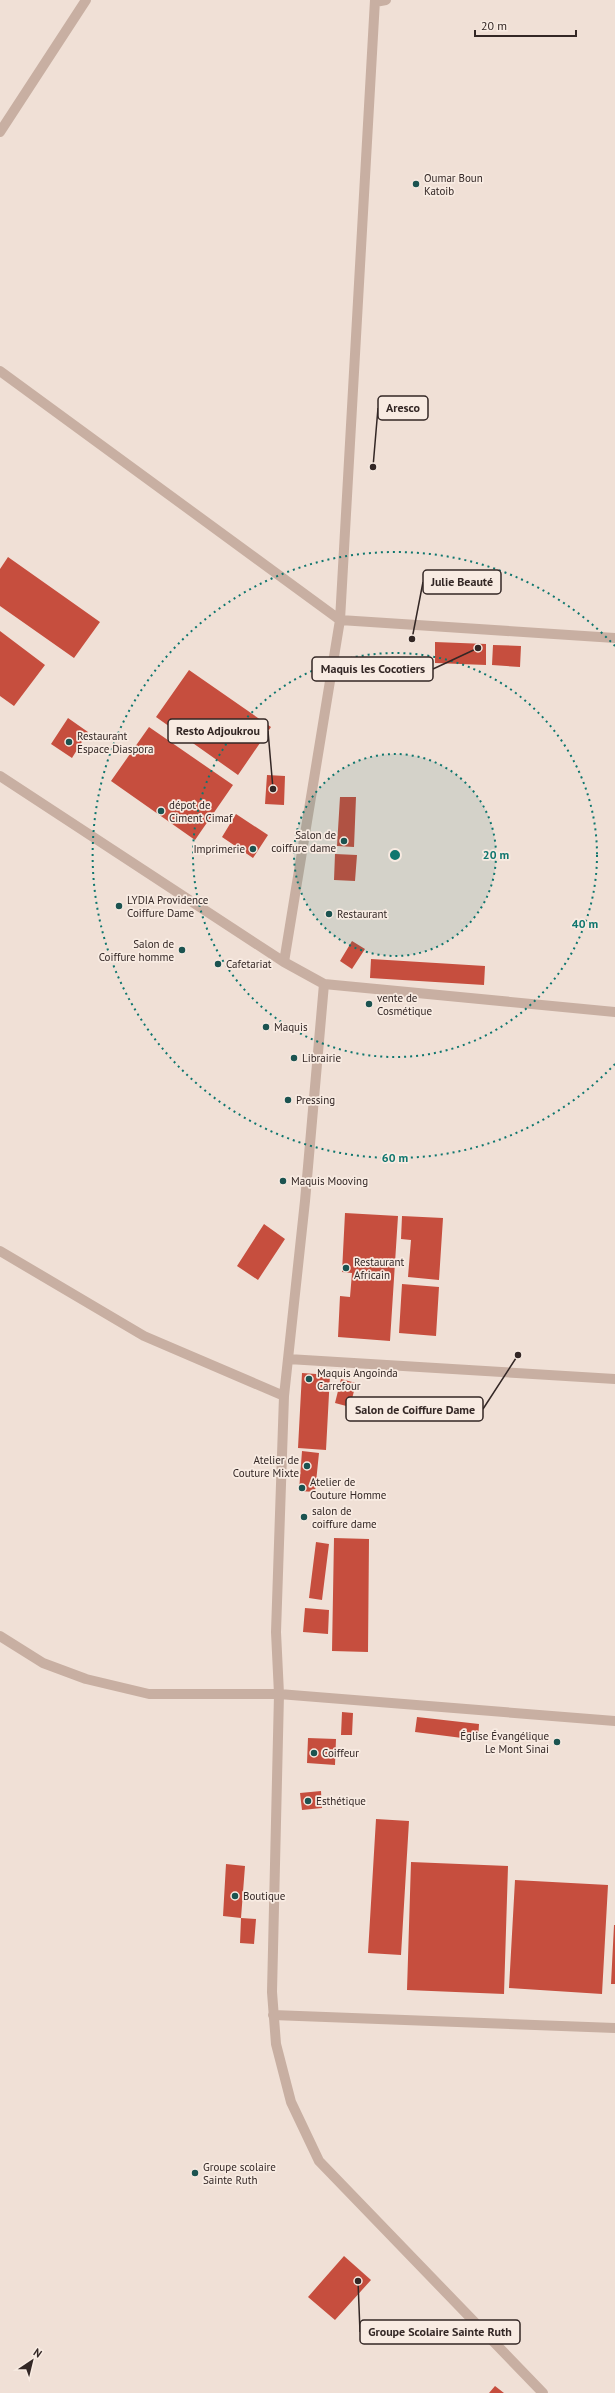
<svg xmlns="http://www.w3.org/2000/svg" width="615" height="2393" font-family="'PT Sans',sans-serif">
	<rect width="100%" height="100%" fill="#f0e0d6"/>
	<!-- building -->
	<path fill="#c64e3e" d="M8,557L100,622L74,658L0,606V569Z
		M0,631L45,665L14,706L0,696Z
		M435,642L486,644V665L435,663Z
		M493,645L521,646L520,667L492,665Z
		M189,670L271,727L238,775L156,717Z
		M68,718L88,732L72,758L51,744Z
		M149,727L233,785L195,840L111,781Z
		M267,775L285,776L284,805L265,804Z
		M340,797H356L354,847L337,846Z
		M236,814L268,835L253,858L222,837Z
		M335,854L357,855L355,881L334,880Z
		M352,941L365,949L352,969L340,961Z
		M371,959L485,966L484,985L370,978Z
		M345,1213L398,1216L390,1341L338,1337L340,1296L350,1297L352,1273L342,1272Z
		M402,1216L443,1218L439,1280L408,1277L411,1240L401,1239Z
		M264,1224L285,1239L258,1280L237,1266Z
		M402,1284L439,1287L436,1336L399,1333Z
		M302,1373L330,1375L326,1450L298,1448Z
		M341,1379L356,1383L350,1407L335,1403Z
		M302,1451L319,1453L315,1492L299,1491Z
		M334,1538L369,1539L368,1652L332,1651Z
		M316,1542L329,1544L322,1600L309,1598Z
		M305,1608L329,1610L328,1634L303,1632Z
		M342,1712L353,1713L352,1735H341Z
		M417,1717L479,1724L478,1740L415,1732Z
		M308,1738L336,1739L335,1765L307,1763Z
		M321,1791L322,1808L302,1810L300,1793Z
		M376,1819L409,1821L401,1955L368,1953Z
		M411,1862L508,1866L504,1994L407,1990Z
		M226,1864L245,1866L241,1918L223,1916Z
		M515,1880L608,1885L602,1994L509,1988Z
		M241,1918L256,1919L254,1944L240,1943Z
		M614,1925H615V1984H611Z
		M344,2256L371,2280L335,2320L308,2297Z
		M495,2386L504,2393H489Z"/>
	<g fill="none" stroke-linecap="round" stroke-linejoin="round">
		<!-- street -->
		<path stroke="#c8afa2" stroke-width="10" d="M375,2L386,0
			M0,132L86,0
			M0,371L340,620
			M340,620L375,0
			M0,776L284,962L324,984L615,1012
			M284,962L340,620L615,638
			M324,984L305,1201L284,1396L276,1632L279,1694L272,1992L276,2044L291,2102L319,2161L543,2393
			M0,1251L144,1336L284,1396
			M288,1359L615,1379
			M0,1636L43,1663L86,1679L149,1694H279L615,1721
			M273,2015L615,2028"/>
	</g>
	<!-- distance rings -->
	<circle cx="395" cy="855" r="101" fill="#0f766e" fill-opacity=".12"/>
	<g fill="none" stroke="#0f766e" stroke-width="2" stroke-dasharray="2 4">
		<circle cx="395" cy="855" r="101"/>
		<circle cx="395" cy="855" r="202"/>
		<path d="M615 1064A303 303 0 1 1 615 646"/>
	</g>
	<!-- markers -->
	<g fill="#1b5350" stroke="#f8ebe2" stroke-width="1.5">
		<circle cx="416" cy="184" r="4"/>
		<circle cx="69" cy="742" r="4"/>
		<circle cx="161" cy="811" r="4"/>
		<circle cx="344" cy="841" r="4"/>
		<circle cx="253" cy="849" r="4"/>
		<circle cx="119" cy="906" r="4"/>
		<circle cx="329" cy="914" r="4"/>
		<circle cx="182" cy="950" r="4"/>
		<circle cx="218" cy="964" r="4"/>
		<circle cx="369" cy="1004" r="4"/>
		<circle cx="266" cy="1027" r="4"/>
		<circle cx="294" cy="1058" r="4"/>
		<circle cx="288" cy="1100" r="4"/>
		<circle cx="283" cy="1181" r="4"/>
		<circle cx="346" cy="1268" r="4"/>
		<circle cx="309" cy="1379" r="4"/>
		<circle cx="307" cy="1466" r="4"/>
		<circle cx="302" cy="1488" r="4"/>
		<circle cx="304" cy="1517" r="4"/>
		<circle cx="557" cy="1742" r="4"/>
		<circle cx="314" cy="1753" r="4"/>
		<circle cx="308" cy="1801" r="4"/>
		<circle cx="235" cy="1896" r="4"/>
		<circle cx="195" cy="2173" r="4"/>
	</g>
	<g text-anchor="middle" stroke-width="3.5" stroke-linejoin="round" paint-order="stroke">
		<!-- poi labels -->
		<g font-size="11" fill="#332725" stroke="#f8ebe2" text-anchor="start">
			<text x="424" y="182">Oumar Boun<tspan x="424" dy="13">Katoib</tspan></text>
			<text x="77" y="740">Restaurant<tspan x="77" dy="13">Espace Diaspora</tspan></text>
			<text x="169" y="809">dépot de<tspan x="169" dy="13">Ciment Cimaf</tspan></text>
			<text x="336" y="839" text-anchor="end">Salon de<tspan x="336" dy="13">coiffure dame</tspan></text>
			<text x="245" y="853" text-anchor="end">Imprimerie</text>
			<text x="127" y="904">LYDIA Providence<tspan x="127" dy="13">Coiffure Dame</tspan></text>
			<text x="337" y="918">Restaurant</text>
			<text x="174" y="948" text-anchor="end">Salon de<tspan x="174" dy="13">Coiffure homme</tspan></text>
			<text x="226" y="968">Cafetariat</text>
			<text x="377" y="1002">vente de<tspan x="377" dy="13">Cosmétique</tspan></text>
			<text x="274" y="1031">Maquis</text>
			<text x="302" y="1062">Librairie</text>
			<text x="296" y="1104">Pressing</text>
			<text x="291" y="1185">Maquis Mooving</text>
			<text x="354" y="1266">Restaurant<tspan x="354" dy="13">Africain</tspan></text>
			<text x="317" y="1377">Maquis Angoinda<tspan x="317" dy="13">Carrefour</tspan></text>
			<text x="299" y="1464" text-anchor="end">Atelier de<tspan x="299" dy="13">Couture Mixte</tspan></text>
			<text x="310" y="1486">Atelier de<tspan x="310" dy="13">Couture Homme</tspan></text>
			<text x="312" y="1515">salon de<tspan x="312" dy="13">coiffure dame</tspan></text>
			<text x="549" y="1740" text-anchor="end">Église Évangélique<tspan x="549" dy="13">Le Mont Sinai</tspan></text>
			<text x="322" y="1757">Coiffeur</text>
			<text x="316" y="1805">Esthétique</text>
			<text x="243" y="1900">Boutique</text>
			<text x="203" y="2171">Groupe scolaire<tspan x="203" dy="13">Sainte Ruth</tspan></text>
		</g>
	</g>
	<circle cx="395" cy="855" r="6" fill="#0f766e" stroke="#f8ebe2" stroke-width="2"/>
	<g font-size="12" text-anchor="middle" font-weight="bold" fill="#0f766e" stroke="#f8ebe2" stroke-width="3.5" stroke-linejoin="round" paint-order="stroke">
		<text x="496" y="859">20 m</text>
		<text x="585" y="928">40 m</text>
		<text x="395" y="1162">60 m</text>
	</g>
	<!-- callouts -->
	<path fill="none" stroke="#332725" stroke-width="1.5" d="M373 467L378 408M412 639L423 582M478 648L433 669M273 789L268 731M518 1355L483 1409M358 2281L360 2332"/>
	<g fill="#332725" stroke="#f8ebe2" stroke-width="1.5">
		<circle cx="373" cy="467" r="4"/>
		<circle cx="412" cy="639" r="4"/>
		<circle cx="478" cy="648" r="4"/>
		<circle cx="273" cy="789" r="4"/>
		<circle cx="518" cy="1355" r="4"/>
		<circle cx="358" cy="2281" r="4"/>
	</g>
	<g fill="#f8ebe2" stroke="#332725" stroke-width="1.5">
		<rect x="378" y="396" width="50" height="24" rx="4"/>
		<rect x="423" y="570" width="78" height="24" rx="4"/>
		<rect x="312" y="657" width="121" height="24" rx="4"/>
		<rect x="168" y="719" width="100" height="24" rx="4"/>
		<rect x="346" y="1397" width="137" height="24" rx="4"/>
		<rect x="360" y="2320" width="160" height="24" rx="4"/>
	</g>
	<g font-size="12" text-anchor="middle" font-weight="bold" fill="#332725">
		<text x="403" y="412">Aresco</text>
		<text x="462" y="586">Julie Beauté</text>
		<text x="373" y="673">Maquis les Cocotiers</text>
		<text x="218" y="735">Resto Adjoukrou</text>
		<text x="415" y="1414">Salon de Coiffure Dame</text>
		<text x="440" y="2336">Groupe Scolaire Sainte Ruth</text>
	</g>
	<!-- north arrow -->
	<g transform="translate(32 2361) rotate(35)" stroke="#f8ebe2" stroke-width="3" paint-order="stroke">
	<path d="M0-3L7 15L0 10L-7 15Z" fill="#332725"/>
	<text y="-6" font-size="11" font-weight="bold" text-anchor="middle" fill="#332725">N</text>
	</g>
	<!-- scale -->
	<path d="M475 30v6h101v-6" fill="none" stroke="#332725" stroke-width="2"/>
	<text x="481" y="30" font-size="12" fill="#332725" stroke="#f8ebe2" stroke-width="3" paint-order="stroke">20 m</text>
</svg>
